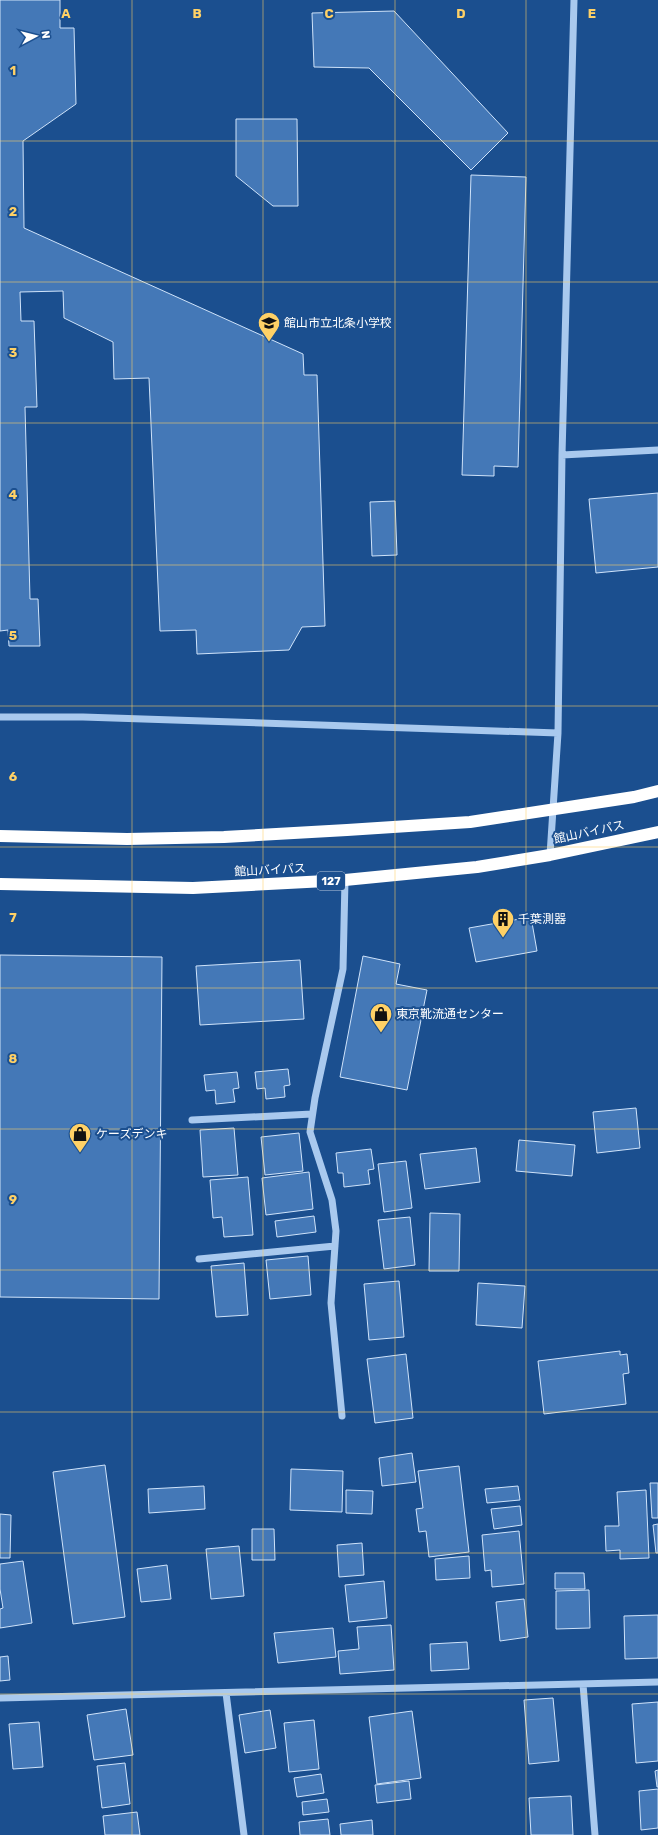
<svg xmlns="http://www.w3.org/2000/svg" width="658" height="1835" font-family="Rubik,'Noto Sans JP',sans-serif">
	<rect width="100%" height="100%" fill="#1b4f8f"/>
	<!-- building -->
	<path fill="#4478b7" stroke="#cfe3fa" d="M0,0H60V28H74L76,104L23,141L24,228L303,354L304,375H317L325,626L302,627L289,650L197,654L196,630L160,631L149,378L114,379L113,342L64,318L63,291L20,292L21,321H34L37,407H25L30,599H38L40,646H9L8,630L0,631Z
		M394,11L508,133L471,170L369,68L314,67L312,13Z
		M236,119H297L298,206H273L236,176Z
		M471,175L526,177L518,467L494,466V476L462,475Z
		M658,493V567L596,573L589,499Z
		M395,501L397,555L372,556L370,502Z
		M531,917L537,951L476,962L469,928Z
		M0,955L162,957L159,1299L0,1297Z
		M363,956L400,964L396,984L427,990L407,1090L340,1077Z
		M300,960L304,1019L200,1025L196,966Z
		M288,1069L290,1085L284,1086L285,1097L266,1099L265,1088L257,1089L255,1072Z
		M237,1072L239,1088L233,1089L235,1102L216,1104L215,1090L206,1091L204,1075Z
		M636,1108L640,1148L597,1153L593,1112Z
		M234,1128L238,1175L203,1177L200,1130Z
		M299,1133L303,1171L265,1175L261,1137Z
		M519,1140L575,1145L572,1176L516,1171Z
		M476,1148L480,1182L425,1189L420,1154Z
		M371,1149L374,1169L368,1170L370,1184L344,1187L343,1173H338L336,1153Z
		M406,1161L412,1208L384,1212L378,1164Z
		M309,1172L313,1209L266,1215L262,1178Z
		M248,1177L253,1235L224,1237L222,1217L213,1218L210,1180Z
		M430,1213L460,1214L459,1271H429Z
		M314,1216L316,1232L277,1237L275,1221Z
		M410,1217L415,1265L384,1269L378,1220Z
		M308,1256L311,1295L270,1299L266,1260Z
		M244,1263L248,1315L216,1317L211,1266Z
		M399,1281L404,1337L369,1340L364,1284Z
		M478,1283L525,1286L522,1328L476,1325Z
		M620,1351V1355L627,1354L629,1373L623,1374L626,1404L544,1414L538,1361Z
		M406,1354L413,1418L375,1423L367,1359Z
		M412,1453L416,1482L382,1486L379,1458Z
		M105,1465L125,1617L73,1624L53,1472Z
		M459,1466L469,1552L429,1557L426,1531L419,1532L416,1509L423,1508L418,1471Z
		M291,1469L343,1471L342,1512L290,1510Z
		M650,1483H658V1518H652Z
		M204,1486L205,1509L149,1513L148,1489Z
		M518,1486L520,1500L487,1503L485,1489Z
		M346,1490L373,1491L372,1514L346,1513Z
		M646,1490L649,1558L620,1559V1550L606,1551L605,1526H619L617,1492Z
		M520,1506L522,1525L494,1529L491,1509Z
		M0,1514L11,1515L10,1558H0Z
		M658,1524V1553H656L653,1525Z
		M252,1529H274L275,1560H252Z
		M519,1531L524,1584L492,1587L491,1570L485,1571L482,1535Z
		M362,1543L364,1575L339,1577L337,1545Z
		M239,1546L244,1596L211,1599L206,1549Z
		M469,1556L470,1578L436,1580L435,1559Z
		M23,1561L32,1623L0,1628V1609L3,1608L0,1589V1564Z
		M167,1565L171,1599L141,1602L137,1569Z
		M555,1573H584L585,1589H555Z
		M384,1581L387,1618L349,1622L345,1585Z
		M589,1590L590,1628L556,1629V1591Z
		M524,1599L528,1637L500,1641L496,1602Z
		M658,1615V1658L625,1659L624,1616Z
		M391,1625L394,1670L340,1674L338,1651L359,1649L357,1627Z
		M333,1628L336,1657L278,1663L274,1633Z
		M467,1642L469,1669L431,1671L430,1644Z
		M8,1656L10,1680L0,1681V1657Z
		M553,1698L559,1761L529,1764L524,1700Z
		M658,1702V1761L636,1763L632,1704Z
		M126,1709L133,1755L94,1760L87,1715Z
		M270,1710L276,1748L245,1753L239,1715Z
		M412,1711L421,1778L377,1784L369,1717Z
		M314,1720L319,1769L289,1772L284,1723Z
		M39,1722L43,1767L13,1769L9,1724Z
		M125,1763L130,1804L102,1808L97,1766Z
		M658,1770V1787H657L655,1771Z
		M321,1774L324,1793L297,1797L294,1778Z
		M409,1781L411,1799L377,1803L375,1785Z
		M658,1789V1828L641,1830L639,1791Z
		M571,1796L573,1835H531L529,1798Z
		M327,1799L329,1812L303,1815L302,1802Z
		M137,1812L140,1835H105L103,1816Z
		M328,1819L330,1835H300L299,1822Z
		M372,1820L373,1835H341L340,1824Z"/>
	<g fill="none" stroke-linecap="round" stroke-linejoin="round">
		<!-- minor -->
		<path stroke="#a9c9ee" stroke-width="7" d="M562,455L658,450
			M0,717H83L558,733
			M550,855L558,733L562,455L574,0
			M192,1120L312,1114
			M199,1259L335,1246
			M342,1416L331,1303L336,1231L332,1200L310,1132L315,1098L343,969L345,880
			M583,1684L595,1835
			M226,1693L244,1835
			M0,1698L658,1682"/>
		<!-- highway -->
		<path stroke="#fff" stroke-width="12" d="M0,836L127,839L224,837L347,830L470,822L634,797L658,791
			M0,884L193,888L345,880L477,867L550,855L658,832"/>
	</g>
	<!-- grid -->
	<path fill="none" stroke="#ffd166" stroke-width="1" stroke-opacity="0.55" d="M132,0V1835M263,0V1835M395,0V1835M526,0V1835M0,141H658M0,282H658M0,423H658M0,565H658M0,706H658M0,847H658M0,988H658M0,1129H658M0,1270H658M0,1412H658M0,1553H658M0,1694H658"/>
	<!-- icons -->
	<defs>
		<g id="school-pin" transform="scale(1.15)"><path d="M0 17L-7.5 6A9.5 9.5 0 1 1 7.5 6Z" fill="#ffd166" stroke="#1b4f8f"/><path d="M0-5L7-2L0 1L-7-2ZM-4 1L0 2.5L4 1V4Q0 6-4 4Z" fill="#111"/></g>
		<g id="building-pin" transform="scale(1.15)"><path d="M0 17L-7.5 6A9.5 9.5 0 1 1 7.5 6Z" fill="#ffd166" stroke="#1b4f8f"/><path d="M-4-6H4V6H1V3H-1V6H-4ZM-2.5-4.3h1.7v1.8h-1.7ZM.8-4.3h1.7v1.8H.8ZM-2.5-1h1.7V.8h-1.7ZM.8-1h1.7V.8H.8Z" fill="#111"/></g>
		<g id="shop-pin" transform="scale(1.15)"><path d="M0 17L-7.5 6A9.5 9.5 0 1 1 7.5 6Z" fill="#ffd166" stroke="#1b4f8f"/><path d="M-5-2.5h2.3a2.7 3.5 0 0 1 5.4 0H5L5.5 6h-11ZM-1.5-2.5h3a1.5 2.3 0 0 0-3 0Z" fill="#111"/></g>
	</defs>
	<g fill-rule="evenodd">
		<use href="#school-pin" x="269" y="323"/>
		<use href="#building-pin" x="503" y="919"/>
		<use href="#shop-pin" x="381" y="1014"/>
		<use href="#shop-pin" x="80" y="1134"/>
	</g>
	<g text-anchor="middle" stroke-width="4" stroke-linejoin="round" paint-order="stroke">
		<!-- shield labels -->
		<rect fill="#1b4f8f" stroke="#bbcadd" stroke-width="1" x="317" y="872" width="28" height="18" rx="3"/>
		<g font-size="11" font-weight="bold" fill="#fff">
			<text x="331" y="885">127</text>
		</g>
		<!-- poi labels -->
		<g font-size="12" fill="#fff" stroke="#1b4f8f" text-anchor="start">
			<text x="284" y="327">館山市立北条小学校</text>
			<text x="518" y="923">千葉測器</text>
			<text x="396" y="1018">東京靴流通センター</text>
			<text x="96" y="1138">ケーズデンキ</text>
		</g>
		<!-- street labels -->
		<g font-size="12" fill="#fff" stroke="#1b4f8f">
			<text transform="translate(589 832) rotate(-12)" y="4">館山バイパス</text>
			<text transform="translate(270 870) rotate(-3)" y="4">館山バイパス</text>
		</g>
	</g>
	<g font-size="13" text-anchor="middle" font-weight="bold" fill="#ffd166" stroke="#1b4f8f" stroke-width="4" stroke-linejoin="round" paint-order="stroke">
		<text x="66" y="18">A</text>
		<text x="197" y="18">B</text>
		<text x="329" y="18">C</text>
		<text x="461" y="18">D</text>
		<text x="592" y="18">E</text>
		<text x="13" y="75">1</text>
		<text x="13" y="216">2</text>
		<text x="13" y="357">3</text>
		<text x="13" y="499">4</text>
		<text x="13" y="640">5</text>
		<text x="13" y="781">6</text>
		<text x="13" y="922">7</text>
		<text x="13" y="1063">8</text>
		<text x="13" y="1204">9</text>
	</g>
	<!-- north arrow -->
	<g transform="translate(36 36) rotate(83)" stroke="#1b4f8f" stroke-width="3" paint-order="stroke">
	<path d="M0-3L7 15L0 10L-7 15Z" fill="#ffffff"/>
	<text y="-6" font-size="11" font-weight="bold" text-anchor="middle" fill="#ffffff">N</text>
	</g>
</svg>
